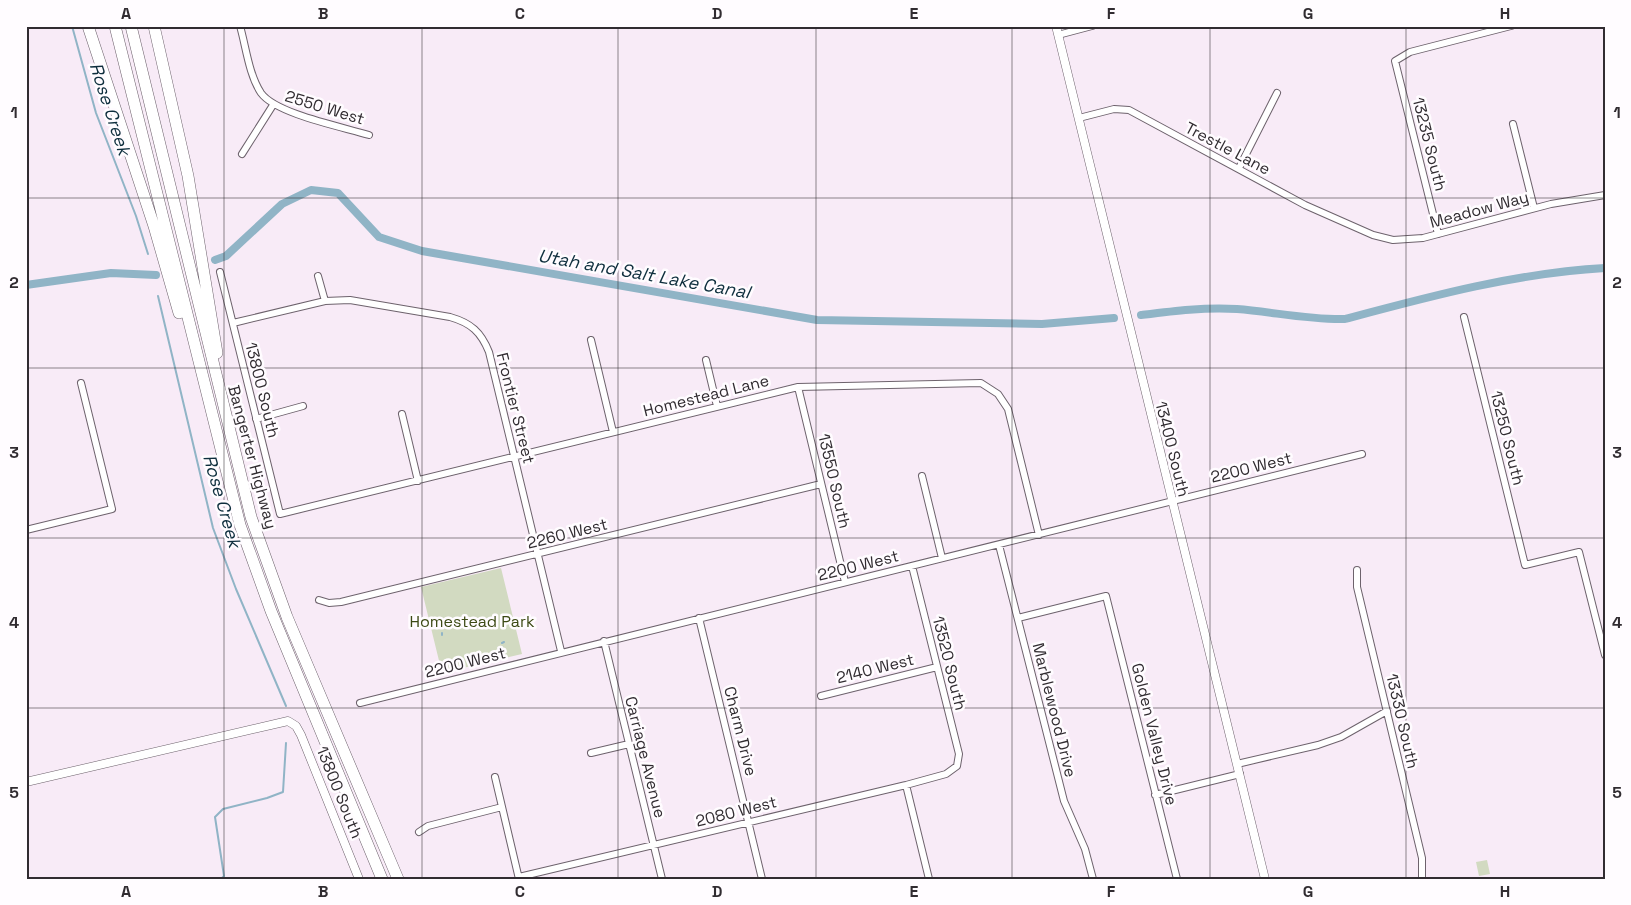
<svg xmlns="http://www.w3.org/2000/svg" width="1631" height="905" font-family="'Space Grotesk',sans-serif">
	<rect width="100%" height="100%" fill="#f8ebf7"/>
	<!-- green -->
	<path fill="#d2dac1" d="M501,568L522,654L442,673L421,587Z
		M1487,860L1490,874L1479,876L1476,862Z"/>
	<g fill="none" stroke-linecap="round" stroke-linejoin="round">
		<!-- stream -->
		<path stroke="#90b4c6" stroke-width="2" d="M72,26L96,113L136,216L148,254
			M158,296L213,528L236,589L286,706
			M442,633V635
			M502,643L504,642
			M221,879L224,876L215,817L223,809L267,798L283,792L286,743"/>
		<!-- canal -->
		<path stroke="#90b4c6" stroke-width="8" d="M215,260L226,256L282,204L311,190L338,193L379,237L422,251L817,320L1042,324L1114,318
			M26,285L111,273L156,275
			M1141,315C1173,311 1204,307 1237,309C1274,312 1309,320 1345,319C1431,296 1516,273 1605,268"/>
		<!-- minor casing -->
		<g stroke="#6d626c" stroke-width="8">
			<path id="minor" d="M240,26C246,47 249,75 261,93C276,114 343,127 369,135
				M1058,35L1092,26
				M1079,118L1114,109L1129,110L1305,205L1373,235L1393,240L1423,238L1551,204L1605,195
				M1513,124L1534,208
				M242,154L273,105
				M1239,168L1277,93
				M1438,234L1395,61L1410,52L1511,26
				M220,272L280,514L798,387L981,383L998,394L1008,409L1039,535
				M318,276L325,301
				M1464,317L1525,565L1579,552L1605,655
				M233,323L325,301L350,300L450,317C471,323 481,332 489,352L561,651
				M591,340L613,432
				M706,360L717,406
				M798,387L845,582
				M402,414L418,481
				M256,419L303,406
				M922,476L942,558
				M26,530L112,509L81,383
				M999,545L1064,801L1085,849L1093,879
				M1357,570V587L1422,858V879
				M319,600L329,603L341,602L821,484
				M699,618L762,879
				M1018,618L1106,596L1177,879
				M604,641L662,879
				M821,696L937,667
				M360,703L1362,454
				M591,753L629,744
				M1237,764L1318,745L1341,737L1387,711
				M495,777L519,879
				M906,785L929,879
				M1155,795L1240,774
				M419,832L428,826L502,807
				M519,877L906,785L946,774L957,766L959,754L912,566"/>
		</g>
		<!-- tertiary casing -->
		<g stroke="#6d626c" stroke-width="9">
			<path id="tertiary" d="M1056,26L1265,879
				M26,782L288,721L296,726L301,735L359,879"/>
		</g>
		<!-- motorway casing -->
		<g stroke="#6d626c" stroke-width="12">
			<path id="motorway" d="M88,26L154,226L179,313
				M115,26L240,525L271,611L382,879
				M131,26L251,517L287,617L398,879
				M154,26L188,176L217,353"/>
		</g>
		<!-- minor -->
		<use href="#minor" stroke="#fff" stroke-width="6"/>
		<!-- tertiary -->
		<use href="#tertiary" stroke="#fff" stroke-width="8"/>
		<!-- motorway -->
		<use href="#motorway" stroke="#fff" stroke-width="11"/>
	</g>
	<!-- grid -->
	<path fill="none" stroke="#312c31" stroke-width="1" stroke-opacity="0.55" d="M224,26V879M422,26V879M618,26V879M816,26V879M1012,26V879M1210,26V879M1406,26V879M26,198H1605M26,368H1605M26,538H1605M26,708H1605"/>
	<g text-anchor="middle" stroke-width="5" stroke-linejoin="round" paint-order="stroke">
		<!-- street labels -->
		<g font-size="16" fill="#312c31" stroke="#fffcff">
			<text transform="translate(325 107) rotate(17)" y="6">2550 West</text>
			<text transform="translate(1430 144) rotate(76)" y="6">13235 South</text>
			<text transform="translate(1228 148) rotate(28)" y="6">Trestle Lane</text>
			<text transform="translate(1479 209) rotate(-15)" y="6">Meadow Way</text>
			<text transform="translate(263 390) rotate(76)" y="6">13800 South</text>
			<text transform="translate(706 395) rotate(-14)" y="6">Homestead Lane</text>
			<text transform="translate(516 408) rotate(76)" y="6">Frontier Street</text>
			<text transform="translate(1508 438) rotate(76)" y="6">13250 South</text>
			<text transform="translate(1173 449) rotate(76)" y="6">13400 South</text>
			<text transform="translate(253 457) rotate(75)" y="6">Bangerter Highway</text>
			<text transform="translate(1251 467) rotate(-14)" y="6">2200 West</text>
			<text transform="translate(835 481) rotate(77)" y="6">13550 South</text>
			<text transform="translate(567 533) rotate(-14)" y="6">2260 West</text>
			<text transform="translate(858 565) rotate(-14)" y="6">2200 West</text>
			<text transform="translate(465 662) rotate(-14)" y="6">2200 West</text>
			<text transform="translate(950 663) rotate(76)" y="6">13520 South</text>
			<text transform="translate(875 668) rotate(-14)" y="6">2140 West</text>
			<text transform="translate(1055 710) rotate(76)" y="6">Marblewood Drive</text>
			<text transform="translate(1403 721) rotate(77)" y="6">13330 South</text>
			<text transform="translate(741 731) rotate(76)" y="6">Charm Drive</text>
			<text transform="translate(1155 734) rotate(76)" y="6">Golden Valley Drive</text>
			<text transform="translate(646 757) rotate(76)" y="6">Carriage Avenue</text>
			<text transform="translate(340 792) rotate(68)" y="6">13800 South</text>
			<text transform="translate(736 811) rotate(-14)" y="6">2080 West</text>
		</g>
		<!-- park labels -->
		<g font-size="16" fill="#3c4914" stroke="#fffcff">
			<text x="472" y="627">Homestead Park</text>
		</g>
		<!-- water labels -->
		<g font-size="18" font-style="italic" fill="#0e2e3d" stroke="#fffcff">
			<text transform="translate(110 109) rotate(72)" y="6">Rose Creek</text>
			<text transform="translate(644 274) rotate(10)" y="6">Utah and Salt Lake Canal</text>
			<text transform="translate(222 501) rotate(74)" y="6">Rose Creek</text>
		</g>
	</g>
	<!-- border -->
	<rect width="1631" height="905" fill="none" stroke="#fffcff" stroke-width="55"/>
	<rect x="28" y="28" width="1576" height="850" fill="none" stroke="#312c31" stroke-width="2"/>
	<g font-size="16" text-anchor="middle" font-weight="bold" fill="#312c31">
		<text x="126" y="19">A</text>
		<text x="323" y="19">B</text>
		<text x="520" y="19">C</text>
		<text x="717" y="19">D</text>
		<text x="914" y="19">E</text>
		<text x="1111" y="19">F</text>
		<text x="1308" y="19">G</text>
		<text x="1505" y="19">H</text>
		<text x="14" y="118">1</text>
		<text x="1617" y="118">1</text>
		<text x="14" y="288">2</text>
		<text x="1617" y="288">2</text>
		<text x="14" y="458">3</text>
		<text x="1617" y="458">3</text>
		<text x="14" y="628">4</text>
		<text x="1617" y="628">4</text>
		<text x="14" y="798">5</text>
		<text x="1617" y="798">5</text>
		<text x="126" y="897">A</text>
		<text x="323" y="897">B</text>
		<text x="520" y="897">C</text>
		<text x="717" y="897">D</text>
		<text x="914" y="897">E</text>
		<text x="1111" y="897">F</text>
		<text x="1308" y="897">G</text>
		<text x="1505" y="897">H</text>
	</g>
</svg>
